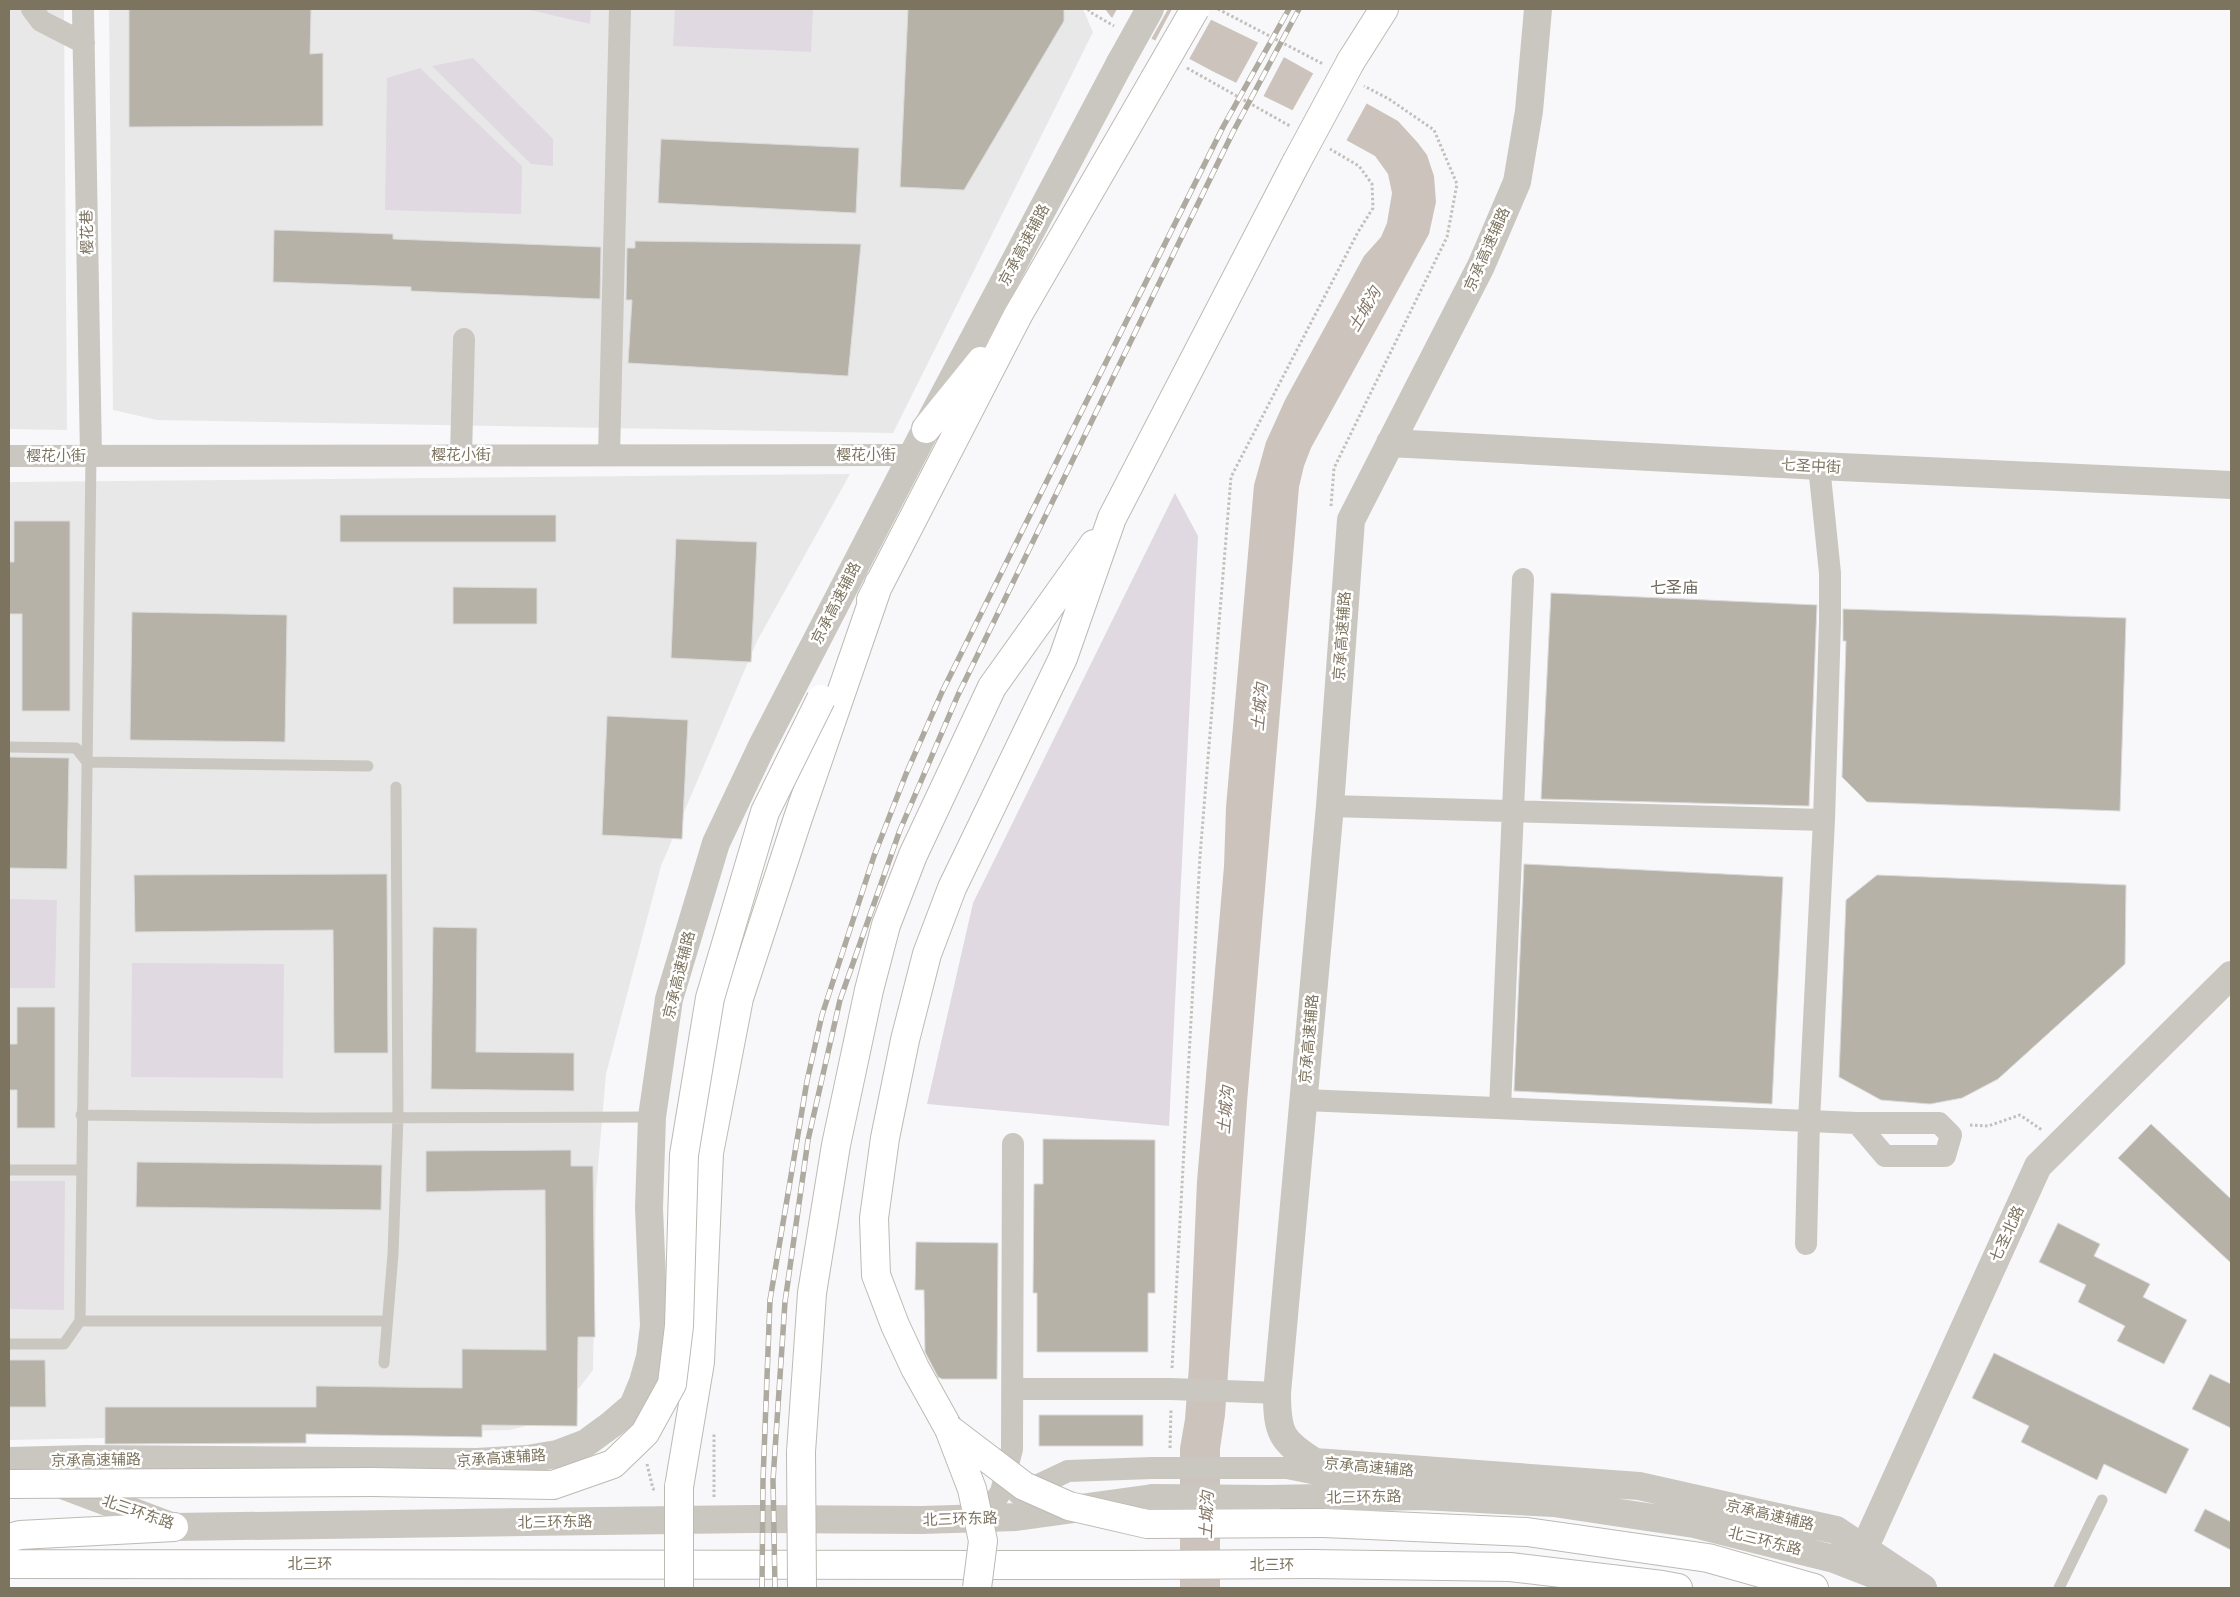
<svg xmlns="http://www.w3.org/2000/svg" width="2240" height="1597" font-family="Poppins,'Noto Sans SC',sans-serif">
	<rect width="100%" height="100%" fill="#f8f8fa"/>
	<!-- built -->
	<path fill="#e9e8e8" d="M9,9H64L67,430L9,429Z
		M109,9H1083L1093,32L893,433L157,420L113,410Z
		M850,474L757,641L661,866L606,1074L596,1190L593,1370L566,1405L548,1421L509,1430L9,1440V482Z"/>
	<!-- green -->
	<path fill="#e0d9e1" d="M526,9H591L590,24Z
		M675,9H813L811,52L673,46Z
		M473,58L553,139V166L531,164L432,66Z
		M420,68L522,166L521,214L385,210L387,78Z
		M1175,493L1198,536L1169,1126L927,1104L973,903Z
		M9,899L57,900L55,988H9Z
		M132,963L284,964L283,1078L131,1077Z
		M9,1181H65L64,1310L9,1309Z"/>
	<!-- water -->
	<path fill="#ccc4bc" d="M1105,9H1189L1257,42L1398,121L1418,143L1427,155L1434,176L1436,202L1429,234L1311,448L1304,466L1299,487L1247,1102L1225,1415L1220,1449V1588H1180V1448L1185,1419L1189,1366L1197,1181L1224,866L1226,807L1254,485L1266,442L1285,400L1364,256L1381,237L1387,223L1392,193L1388,174L1375,156L1290,109L1214,72L1111,17Z"/>
	<!-- pier -->
	<path fill="#f8f8fa" d="M1117,9H1168L1150,41L1111,20Z
		M1172,9H1194L1212,18L1188,61L1154,43Z
		M1259,41L1285,55L1262,99L1235,85Z
		M1314,72L1368,101L1345,143L1291,113Z"/>
	<!-- building -->
	<path fill="#b7b2a8" stroke="#dadadc" d="M129,9H311L310,54L323,53V126L129,127Z
		M908,9H1064V21L964,190L900,187Z
		M661,139L859,148L856,213L658,203Z
		M274,230L393,234V239L601,247L600,299L411,291V287L273,282Z
		M635,241L861,244L848,376L628,363L632,300H626L627,248H635Z
		M340,515H556V542H340Z
		M14,521H70V711H22V614H9V562H14Z
		M676,539L757,542L751,662L671,658Z
		M453,587L537,588V624H453Z
		M1551,593L1817,605L1809,806L1541,799Z
		M1843,609L2126,618L2120,811L1867,802L1842,777L1846,641H1843Z
		M132,612L287,615L285,742L130,740Z
		M607,716L688,720L682,839L602,835Z
		M9,757L69,758L67,869L9,868Z
		M1524,864L1783,877L1772,1104L1514,1091Z
		M387,874L388,1053H334L333,930L135,932L134,875Z
		M1877,875L2126,885L2125,964L1998,1079L1962,1098L1930,1104L1881,1100L1839,1077L1846,900Z
		M433,927L477,928L476,1052L574,1053V1091L431,1089Z
		M17,1007H55V1128H17V1090H9V1044H17Z
		M2151,1124L2231,1199V1263L2118,1158Z
		M1043,1139L1155,1140V1293H1148V1352H1037V1293H1033L1034,1184H1043Z
		M571,1150V1166H593L595,1337H578L577,1426L482,1425V1437L306,1434V1443L105,1444V1407H316V1386L462,1388V1349L546,1350L545,1190L426,1192V1151Z
		M137,1162L382,1165L381,1210L136,1207Z
		M2058,1223L2100,1244L2094,1256L2150,1284L2143,1297L2187,1320L2164,1364L2117,1341L2125,1326L2078,1302L2086,1285L2039,1262Z
		M916,1242L998,1243L997,1379H942L938,1377L925,1352L924,1290H915Z
		M1994,1353L2189,1449L2166,1494L2104,1464L2097,1480L2021,1442L2029,1426L1972,1398Z
		M9,1360H45L46,1407H9Z
		M2210,1374L2231,1384V1428L2192,1409Z
		M1039,1415H1143V1446H1039Z
		M2205,1509L2231,1522V1550L2194,1531Z"/>
	<g fill="none" stroke-linecap="round" stroke-linejoin="round">
		<!-- trunk casing -->
		<g stroke="#bdbab4" stroke-width="30">
			<path id="trunk" d="M1351,61L1384,9
				M926,429L981,361
				M871,600L1018,315L1154,80
				M949,1429L915,1368L895,1325L876,1275L874,1218L885,1138L905,1040L927,954L952,888L1063,658L1112,518L1296,163
				M801,1452L812,1293L836,1145L869,990L886,925L913,855L992,687L1094,544
				M679,1487L700,1362L709,1153L739,998L798,818L879,583
				M1324,1523L1527,1532L1708,1558L1814,1588
				M9,1538L20,1535L174,1527
				M9,1564L1124,1565
				M1312,1564L1510,1567L1662,1585L1678,1588"/>
		</g>
		<!-- path -->
		<path stroke="#c2c0bb" stroke-width="3" stroke-dasharray="2.5 2.5" stroke-linecap="butt" d="M1088,9L1090,12L1114,26
			M1218,9L1323,64
			M1187,68L1290,126
			M1331,506L1334,468L1447,237L1457,184L1434,130L1389,99L1364,86
			M1970,1125L1988,1126L2020,1115L2042,1130
			M1172,1368L1200,856L1231,477L1358,232L1373,208L1372,184L1359,166L1330,149
			M1170,1448L1171,1409
			M647,1464L653,1489H656
			M714,1497V1433"/>
		<!-- service -->
		<path stroke="#cac7c1" stroke-width="11" d="M91,456L80,1321H387
			M9,747L76,748L87,762L368,766
			M81,1115L310,1118L652,1117
			M9,1170H80
			M9,1344H64L80,1321
			M384,1363L393,1254L398,1117L396,787
			M2059,1588L2102,1500"/>
		<!-- minor -->
		<path stroke="#cac7c1" stroke-width="22" d="M32,9L41,21L84,43
			M83,9L91,456
			M461,455L464,339
			M609,455L620,9
			M9,456L912,455
			M1330,806L1824,820
			M1304,1100L1857,1123L1885,1156H1945L1951,1135L1939,1123H1857
			M1500,1108L1523,579
			M1806,1244L1809,1121L1824,820L1830,621V573L1819,466
			M1014,1389H1171L1277,1393
			M1287,1468L1391,1489
			M1019,1494L1068,1471L1152,1468
			M992,1505L1001,1492L1012,1449L1013,1144"/>
		<!-- tertiary -->
		<path stroke="#cac7c1" stroke-width="28" d="M1538,9L1529,111L1517,182L1481,266L1351,520L1330,806L1277,1393C1277,1433 1281,1441 1315,1462L1639,1486L1836,1530L1923,1588
			M1390,443L1819,466L2231,485
			M9,1461L86,1459L477,1462L527,1459L557,1454L586,1443L612,1424L633,1406L643,1382L650,1357L654,1326L649,1208L652,1117L669,999L716,843L762,746L926,429L1120,63
			M59,1484L174,1527L751,1519L922,1520L1016,1517L1153,1498
			M1270,1499L1422,1496L1554,1503L1694,1524L1834,1559L1893,1582
			M1864,1549L2038,1166L2231,975"/>
		<!-- trunk -->
		<use href="#trunk" stroke="#fff" stroke-width="28"/>
		<!-- rail casing -->
		<g stroke="#afaaa0" stroke-width="5.5">
			<path id="rail" d="M762,1588L763,1480L770,1300L807,1081L822,1015L874,856L906,774L942,692L1223,127L1289,9
				M775,1588L773,1480L785,1302L808,1140L840,1000L900,830L958,695L1233,132L1299,9"/>
		</g>
		<!-- rail -->
		<use href="#rail" stroke="#fff" stroke-width="4" stroke-dasharray="11" stroke-linecap="butt"/>
		<!-- trunk-bridge casing -->
		<g stroke="#bdbab4" stroke-width="30" stroke-linecap="butt">
			<path id="trunk-bridge" d="M1154,80L1195,9
				M1296,163L1351,61
				M949,1429L1024,1486L1069,1506L1147,1524L1324,1523
				M949,1429L972,1489L983,1541L977,1588
				M801,1452L802,1588
				M9,1484L371,1482L553,1485L613,1464L645,1433L672,1384L679,1326L684,1155L710,998L765,812L821,699
				M679,1487V1588
				M1124,1565L1312,1564"/>
		</g>
		<!-- minor-bridge -->
		<path stroke="#cac7c1" stroke-width="22" d="M1152,1468H1287"/>
		<!-- tertiary-bridge -->
		<path stroke="#cac7c1" stroke-width="28" d="M1120,63L1150,9
			M1153,1498L1270,1499"/>
		<!-- trunk-bridge -->
		<use href="#trunk-bridge" stroke="#fff" stroke-width="28"/>
	</g>
	<g text-anchor="middle" stroke-width="5" stroke-linejoin="round" paint-order="stroke">
		<!-- street labels -->
		<g font-size="15" fill="#7d7460" stroke="#fff">
			<text transform="translate(87 232) rotate(-91)" y="5">樱花巷</text>
			<text transform="translate(1024 245) rotate(-62)" y="5">京承高速辅路</text>
			<text transform="translate(1487 249) rotate(-66)" y="5">京承高速辅路</text>
			<text x="461" y="460">樱花小街</text>
			<text x="866" y="460">樱花小街</text>
			<text x="56" y="461">樱花小街</text>
			<text transform="translate(1811 466) rotate(3)" y="5">七圣中街</text>
			<text transform="translate(836 603) rotate(-63)" y="5">京承高速辅路</text>
			<text transform="translate(1342 636) rotate(-86)" y="5">京承高速辅路</text>
			<text transform="translate(679 975) rotate(-76)" y="5">京承高速辅路</text>
			<text transform="translate(1309 1039) rotate(-85)" y="5">京承高速辅路</text>
			<text transform="translate(2007 1234) rotate(-65)" y="5">七圣北路</text>
			<text transform="translate(501 1458) rotate(-4)" y="5">京承高速辅路</text>
			<text transform="translate(96 1460) rotate(-1)" y="5">京承高速辅路</text>
			<text transform="translate(1369 1467) rotate(5)" y="5">京承高速辅路</text>
			<text transform="translate(1364 1497) rotate(-1)" y="5">北三环东路</text>
			<text transform="translate(138 1512) rotate(19)" y="5">北三环东路</text>
			<text transform="translate(1770 1515) rotate(13)" y="5">京承高速辅路</text>
			<text transform="translate(960 1519) rotate(-2)" y="5">北三环东路</text>
			<text transform="translate(555 1522) rotate(-1)" y="5">北三环东路</text>
			<text transform="translate(1765 1541) rotate(14)" y="5">北三环东路</text>
			<text x="310" y="1569">北三环</text>
			<text x="1272" y="1570">北三环</text>
		</g>
		<!-- water labels -->
		<g font-size="16" font-style="italic" fill="#837465" stroke="#fff">
			<text transform="translate(1364 309) rotate(-60)" y="6">土城沟</text>
			<text transform="translate(1259 707) rotate(-85)" y="6">土城沟</text>
			<text transform="translate(1225 1110) rotate(-85)" y="6">土城沟</text>
			<text transform="translate(1206 1515) rotate(-88)" y="6">土城沟</text>
		</g>
		<!-- neighbourhood labels -->
		<g font-size="16" fill="#6e6657" stroke="#fff">
			<text x="1674" y="593">七圣庙</text>
		</g>
	</g>
	<!-- border -->
	<rect width="2240" height="1597" fill="none" stroke="#7d7460" stroke-width="20"/>
</svg>
